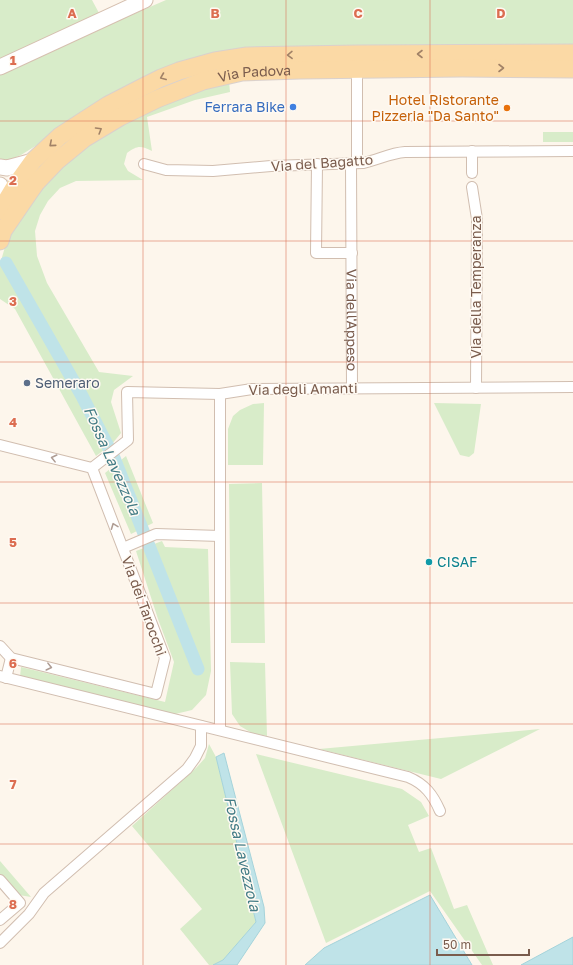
<svg xmlns="http://www.w3.org/2000/svg" width="573" height="965" font-family="'Golos Text',sans-serif">
	<rect width="100%" height="100%" fill="#fdf6ec"/>
	<!-- green -->
	<path fill="#d8ecc9" d="M0,0H92L106,26L166,0H573V47L242,49L75,117L37,145L21,155L11,159L2,160L0,159Z
		M229,81L230,92L195,100L147,117L152,151C140,145 137,146 127,153L124,164L128,171L143,180L76,181L60,188L48,201L40,215L35,231L37,256L47,283L99,372L133,376L114,390L111,402L121,433L112,444L96,456L15,309L0,299V264L5,247L19,219L40,188L65,161L134,115Z
		M543,132H573V142H543Z
		M264,403L263,465H228V429L233,416L240,410L253,404Z
		M434,403L481,404L474,453L469,457L460,455Z
		M126,456L153,523L131,534L105,473Z
		M262,483L265,643H231L229,484Z
		M162,541L165,547L208,549L211,671L206,695L192,710L171,715L20,677L21,667L165,702L174,662L158,619L136,551Z
		M230,662L265,663L267,736L252,733L240,726L232,714Z
		M540,729L441,779L319,749Z
		M209,744L216,757L256,922L223,960L213,965H209L180,929L202,909L132,826L197,767L205,758Z
		M256,754L402,789L421,802L429,816L408,825L419,852L431,848L454,909L467,905L493,965H482L430,891L326,943Z
		M0,861L31,897L19,895L0,874Z"/>
	<!-- water -->
	<path fill="#bfe3e8" stroke="#a5d3da" d="M224,753L264,907L265,923L237,965H213L223,960L256,922L216,757Z
		M430,895L472,965H305L324,948Z
		M573,937V965H521Z"/>
	<g fill="none" stroke-linecap="round" stroke-linejoin="round">
		<!-- canal -->
		<path stroke="#bfe3e8" stroke-width="13" d="M6,263L82,396L114,458L198,669"/>
		<!-- street casing -->
		<g stroke="#d1beb0" stroke-width="12">
			<g id="street">
				<path d="M472,151V173"/>
				<path id="s1" d="M351,163L352,388"/>
				<path d="M357,163V69"/>
				<path d="M144,164L166,170L213,171L271,166L363,163C378,160 390,153 405,152L573,151"/>
				<path d="M317,164L316,253H352"/>
				<path d="M472,187L477,219L476,388"/>
				<path d="M0,445L92,468"/>
				<path d="M92,468L128,440L127,392L220,394L252,389L573,387"/>
				<path d="M123,548L156,534L220,536"/>
				<path d="M0,646L11,658L156,694L165,658L92,468"/>
				<path d="M0,676L408,777C425,784 433,795 440,811"/>
				<path d="M6,678L11,658"/>
				<path d="M220,730V394"/>
				<path d="M0,880L20,903L0,920"/>
				<path d="M0,943L29,914L44,893L187,769L195,758L201,746V726"/>
			</g>
		</g>
		<!-- secondary casing -->
		<g stroke="#d6c0b0" stroke-width="17">
			<path id="secondary" d="M0,67L145,0
				M0,167L7,168L33,161
				M0,185L5,202H0"/>
		</g>
		<!-- primary casing -->
		<g stroke="#dad1cd" stroke-width="19">
			<g id="primary">
				<path d="M0,211L15,186L33,161L60,136L108,105L143,87L161,78L179,71L215,61L247,56L357,54L573,53"/>
				<path id="s2" d="M0,241L3,231L29,193L36,183L57,161L85,138L120,117L157,99L203,81L242,72L300,70L462,68L573,69"/>
			</g>
		</g>
		<!-- street -->
		<use href="#street" stroke="#fff" stroke-width="10"/>
		<!-- secondary -->
		<use href="#secondary" stroke="#fff" stroke-width="15"/>
		<!-- primary -->
		<use href="#primary" stroke="#fbd9a5" stroke-width="17"/>
	</g>
	<!-- one-way arrows -->
	<defs><path id="oneway-chevron" d="M-2-3.5L2.5 0L-2 3.5" fill="none" stroke-width="1.6" stroke-linecap="round" stroke-linejoin="round"/></defs>
	<g stroke="#a18267">
		<use href="#oneway-chevron" transform="translate(420 54) rotate(180)"/>
		<use href="#oneway-chevron" transform="translate(290 55) rotate(179)"/>
		<use href="#oneway-chevron" transform="translate(501 68)"/>
		<use href="#oneway-chevron" transform="translate(163 77) rotate(158)"/>
		<use href="#oneway-chevron" transform="translate(99 130) rotate(-31)"/>
		<use href="#oneway-chevron" transform="translate(52 144) rotate(139)"/>
	</g>
	<g stroke="#af9d94">
		<use href="#oneway-chevron" transform="translate(54 458) rotate(-166)"/>
		<use href="#oneway-chevron" transform="translate(114 526) rotate(-111)"/>
		<use href="#oneway-chevron" transform="translate(49 667) rotate(14)"/>
	</g>
	<!-- grid -->
	<path fill="none" stroke="#dc6d51" stroke-width="1" stroke-opacity="0.55" d="M143,0V965M286,0V965M430,0V965M0,121H573M0,241H573M0,362H573M0,482H573M0,603H573M0,724H573M0,844H573"/>
	<!-- markers -->
	<circle fill="#3f7fe0" stroke="#fffaf3" stroke-width="1.5" cx="293" cy="107" r="4"/>
	<circle fill="#e8710a" stroke="#fffaf3" stroke-width="1.5" cx="507" cy="108" r="4"/>
	<circle fill="#5c6f8a" stroke="#fffaf3" stroke-width="1.5" cx="27" cy="383" r="4"/>
	<circle fill="#0f9aa8" stroke="#fffaf3" stroke-width="1.5" cx="429" cy="562" r="4"/>
	<g text-anchor="middle" stroke-width="3" stroke-linejoin="round" paint-order="stroke">
		<!-- street labels -->
		<g font-size="14" fill="#7a5c4d" stroke="#fffaf3">
			<text dy="5" stroke="none"><textPath href="#s2" startOffset="319">Via Padova</textPath></text>
			<text transform="translate(322 163) rotate(-4)" y="5">Via del Bagatto</text>
			<text transform="translate(476 287) rotate(-90)" y="5">Via della Temperanza</text>
			<text dy="5" stroke="none"><textPath href="#s1" startOffset="157">Via dell'Appeso</textPath></text>
			<text transform="translate(303 389) rotate(-1)" y="5">Via degli Amanti</text>
			<text transform="translate(144 606) rotate(70)" y="5">Via dei Tarocchi</text>
		</g>
		<!-- food labels -->
		<g font-size="14" fill="#c56008" stroke="#fffaf3" text-anchor="end">
			<text x="499" y="105">Hotel Ristorante<tspan x="499" dy="16">Pizzeria "Da Santo"</tspan></text>
		</g>
		<!-- shop labels -->
		<g font-size="14" fill="#366cbe" stroke="#fffaf3" text-anchor="end">
			<text x="285" y="112">Ferrara Bike</text>
		</g>
		<!-- service labels -->
		<g font-size="14" fill="#4e5e75" stroke="#fffaf3" text-anchor="start">
			<text x="35" y="388">Semeraro</text>
		</g>
		<!-- culture labels -->
		<g font-size="14" fill="#0d838f" stroke="#fffaf3" text-anchor="start">
			<text x="437" y="567">CISAF</text>
		</g>
		<!-- water labels -->
		<g font-size="15" font-style="italic" fill="#437c86" stroke="#fffaf3">
			<text transform="translate(112 461) rotate(66)" y="5">Fossa Lavezzola</text>
			<text transform="translate(242 854) rotate(77)" y="5">Fossa Lavezzola</text>
		</g>
	</g>
	<g font-size="13" text-anchor="middle" font-weight="bold" fill="#dc6d51" stroke="#fffaf3" stroke-width="3" stroke-linejoin="round" paint-order="stroke">
		<text x="72" y="18">A</text>
		<text x="215" y="18">B</text>
		<text x="358" y="18">C</text>
		<text x="501" y="18">D</text>
		<text x="13" y="65">1</text>
		<text x="13" y="185">2</text>
		<text x="13" y="306">3</text>
		<text x="13" y="427">4</text>
		<text x="13" y="547">5</text>
		<text x="13" y="668">6</text>
		<text x="13" y="789">7</text>
		<text x="13" y="909">8</text>
	</g>
	<!-- scale -->
	<path d="M437 949v6h92v-6" fill="none" stroke="#7a5c4d" stroke-width="2"/>
	<text x="443" y="949" font-size="12" fill="#7a5c4d" stroke="#fffaf3" stroke-width="3" paint-order="stroke">50 m</text>
</svg>
